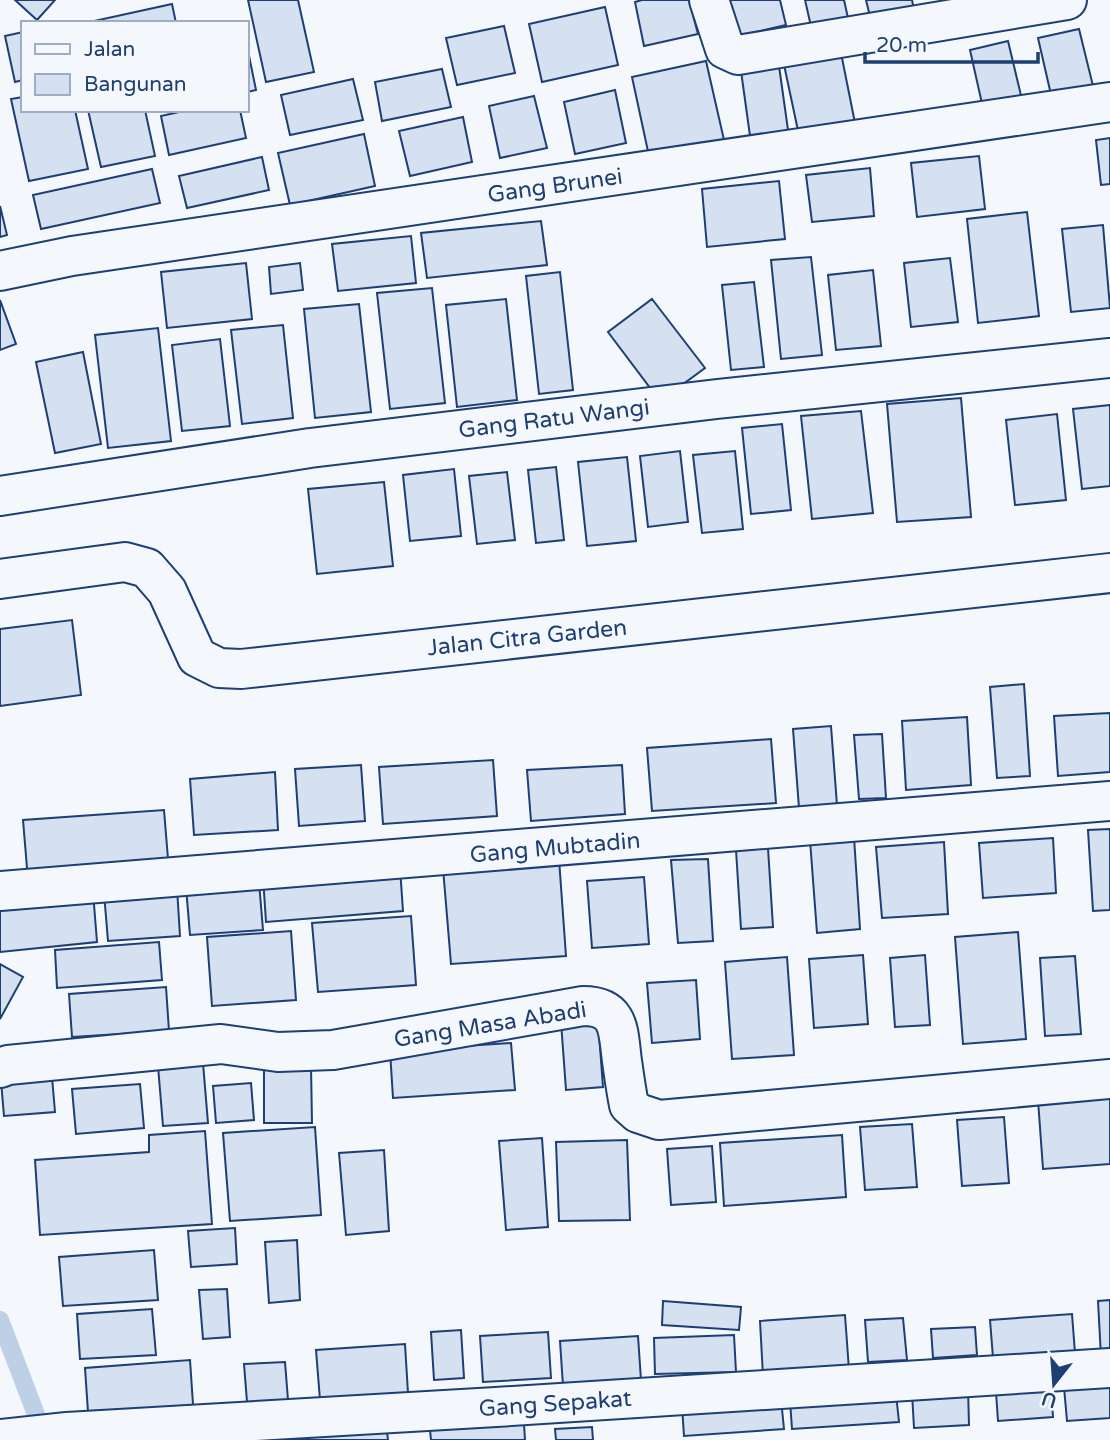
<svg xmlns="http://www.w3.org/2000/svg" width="1110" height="1440" font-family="'Varela Round',sans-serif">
	<rect width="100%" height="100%" fill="#f4f7fb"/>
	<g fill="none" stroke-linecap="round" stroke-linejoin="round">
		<!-- stream -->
		<path stroke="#bed0e5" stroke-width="18" d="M0,1320L45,1438"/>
	</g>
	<!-- building -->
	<path fill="#d5e0f0" stroke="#1d3f73" stroke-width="2" d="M15,0H55L37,20Z
		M248,0H298L314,72L266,82Z
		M642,0H689L698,34L644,46L635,2Z
		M726,0H780L786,25L735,37Z
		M805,0H844L850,27L813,35Z
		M866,0H912L916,19L873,29Z
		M172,4L176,23H94V21Z
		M605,7L618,65L542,82L529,24Z
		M504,26L515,73L457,85L446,38Z
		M1079,29L1094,90L1052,99L1038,38Z
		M23,32V80L15,82L5,36Z
		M1008,41L1024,108L985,117L970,50Z
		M247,46L256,90L247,92Z
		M840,48L856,128L800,140L783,60Z
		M706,61L724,140L649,156L632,77Z
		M779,66L789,137L751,143L741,71Z
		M442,69L451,107L382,121L375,82Z
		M353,79L363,120L290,135L281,95Z
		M615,90L626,143L575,154L564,102Z
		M534,96L547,148L500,158L489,106Z
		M23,97V110H75L88,169L29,181L11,99Z
		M88,110H145L155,156L101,167Z
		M188,110H240L246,138L169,155L161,116Z
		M463,117L472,162L410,176L399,131Z
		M364,134L375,186L290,205L278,153Z
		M1110,138V184L1101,185L1096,140Z
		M979,156L985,209L917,217L911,163Z
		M262,157L269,190L187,208L179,176Z
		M870,168L874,216L812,222L806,175Z
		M152,169L160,203L41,229L33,195Z
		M779,181L785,239L707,247L702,189Z
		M0,206L7,235L0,237Z
		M1027,212L1039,316L978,323L967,219Z
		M541,221L547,265L427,278L421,233Z
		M1103,225L1110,308L1071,312L1062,229Z
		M411,236L416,283L338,291L332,244Z
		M811,257L822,355L781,359L771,260Z
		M950,258L958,322L911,327L904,263Z
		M246,263L252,319L167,328L161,272Z
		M300,263L303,290L271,294L269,267Z
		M873,270L881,346L836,350L828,275Z
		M560,272L573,390L539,394L526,276Z
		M754,282L764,367L731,370L722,285Z
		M432,288L445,403L390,409L377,293Z
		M506,299L517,400L457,407L446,305Z
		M652,299L705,368L660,401L608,332Z
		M0,300L16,344L0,350Z
		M359,304L371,412L315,418L304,309Z
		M283,325L293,418L242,424L231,330Z
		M158,328L171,441L108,448L95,335Z
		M220,339L230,426L182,431L172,345Z
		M83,352L101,444L55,453L36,362Z
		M961,398L971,517L897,522L887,404Z
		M1110,405V486L1082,489L1073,409Z
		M861,411L873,513L812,519L801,416Z
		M1057,414L1066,500L1015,505L1006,420Z
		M782,424L791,510L751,514L742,428Z
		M680,451L688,522L648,527L640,456Z
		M735,451L743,529L702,533L693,455Z
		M627,457L636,541L587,546L578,462Z
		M556,467L564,540L536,543L528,470Z
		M454,469L461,536L410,541L403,475Z
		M507,472L515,540L477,544L469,476Z
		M384,482L393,566L317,574L308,489Z
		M72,620L81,695L0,706V629Z
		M1024,684L1030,776L997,778L990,687Z
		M1110,713V772L1058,776L1054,716Z
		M967,717L971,785L906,790L902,721Z
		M831,726L837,805L799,808L793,729Z
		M882,734L886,798L859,799L854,735Z
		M771,739L776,803L652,811L647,748Z
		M493,760L497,816L383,824L379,767Z
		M361,765L365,821L299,826L295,769Z
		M622,765L625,814L531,821L527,770Z
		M275,772L278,830L194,835L190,779Z
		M164,810L169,871L28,880L23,820Z
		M1110,829V910L1093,911L1088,830Z
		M854,837L860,929L817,933L810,840Z
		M1053,838L1056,893L983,898L979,843Z
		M944,842L948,914L882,918L876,847Z
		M768,848L773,927L741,929L736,850Z
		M559,859L566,956L451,964L443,868Z
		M708,859L713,941L678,943L671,860Z
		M400,868L403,911L266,922L263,877Z
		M644,877L649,944L592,948L587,881Z
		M259,882L263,930L190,935L186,887Z
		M177,888L180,936L108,941L104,893Z
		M93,892L97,942L0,952V901Z
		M411,916L416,985L318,992L312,923Z
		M291,931L296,1000L212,1006L207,937Z
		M1018,932L1026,1039L963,1044L955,937Z
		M159,942L162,980L57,988L55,950Z
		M863,955L868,1024L814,1028L809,959Z
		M925,955L930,1025L895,1027L890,958Z
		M1075,956L1081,1034L1045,1036L1040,958Z
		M787,957L794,1055L732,1059L725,962Z
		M0,964L23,977L0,1019Z
		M696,980L700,1039L652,1043L647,983Z
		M166,987L169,1031L72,1037L69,994Z
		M598,1020L603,1087L566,1090L561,1022Z
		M511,1043L515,1090L393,1098L390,1051Z
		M203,1063L208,1123L163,1126L158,1066Z
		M311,1066L312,1123H264V1067Z
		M52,1077L55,1112L4,1116L1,1081Z
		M251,1083L254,1120L216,1123L213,1086Z
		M140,1084L144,1128L76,1134L72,1089Z
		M1110,1095V1164L1043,1169L1038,1100Z
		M1004,1117L1009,1183L962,1186L957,1120Z
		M912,1124L917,1187L865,1190L860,1127Z
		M315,1127L321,1215L230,1221L223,1133Z
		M205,1131L212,1224L40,1235L35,1160L149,1152V1135Z
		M842,1135L846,1197L724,1206L720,1143Z
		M542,1138L548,1227L506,1230L499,1141Z
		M627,1140L630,1220L559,1221L556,1142Z
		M712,1146L716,1202L671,1205L667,1149Z
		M384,1150L389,1231L346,1235L339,1153Z
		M235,1228L237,1264L191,1267L188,1231Z
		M297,1240L300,1300L269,1303L265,1242Z
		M154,1250L158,1300L63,1306L59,1257Z
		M227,1289L230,1337L203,1339L199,1290Z
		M1110,1300V1356L1101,1357L1098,1301Z
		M663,1301L741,1307L739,1330L662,1325Z
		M152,1309L156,1355L80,1359L77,1314Z
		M1072,1314L1075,1353L993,1358L990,1320Z
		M845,1315L849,1370L763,1376L760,1321Z
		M903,1318L907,1360L868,1362L865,1320Z
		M975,1327L977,1355L933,1358L931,1329Z
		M461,1330L464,1378L434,1380L431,1332Z
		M548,1332L551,1378L483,1382L480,1336Z
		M734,1335L736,1372L655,1374L654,1338Z
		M638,1336L641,1380L563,1386L560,1341Z
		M405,1344L408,1393L320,1400L316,1350Z
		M190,1360L194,1419L89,1427L85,1368Z
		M285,1362L288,1400L247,1402L244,1364Z
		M1110,1383V1418L1067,1421L1064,1387Z
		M968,1388L969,1425L914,1428L912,1393Z
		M1051,1389L1053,1417L998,1421L996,1392Z
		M896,1394L899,1422L792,1429L790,1401Z
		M781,1399L784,1429L684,1436L682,1406Z
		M386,1422L388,1440H234Z
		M524,1424L525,1440H431L430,1430Z
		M592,1427L593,1440H556L555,1429Z"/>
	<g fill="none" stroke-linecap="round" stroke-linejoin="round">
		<!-- street casing -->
		<g stroke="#1d3f73" stroke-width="42">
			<path id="street" d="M709,0L725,49L738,55L1067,0
				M0,271L72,256L1110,102
				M0,496L310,448L717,399L1110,358
				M0,579L125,562L147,568L167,591L197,657L219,668L241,669L1110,573
				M0,891L1110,801
				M0,1068L8,1065L221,1044L278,1052L333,1050L583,1006C621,1006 618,1032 622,1061C624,1075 626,1090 629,1105L638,1113L659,1120L1110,1079
				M0,1439L67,1432L496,1407L1110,1368"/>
		</g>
		<!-- street -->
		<use href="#street" stroke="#f4f7fb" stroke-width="38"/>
	</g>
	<g text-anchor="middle" stroke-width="5" stroke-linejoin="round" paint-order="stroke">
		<!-- street labels -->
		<g font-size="23" fill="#1d3f73" stroke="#f4f7fb">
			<text transform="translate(555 185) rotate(-8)" y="8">Gang Brunei</text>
			<text transform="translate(554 418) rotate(-7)" y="8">Gang Ratu Wangi</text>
			<text transform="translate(527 637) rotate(-6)" y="8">Jalan Citra Garden</text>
			<text transform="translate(555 847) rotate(-5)" y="8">Gang Mubtadin</text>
			<text transform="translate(490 1024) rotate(-9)" y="8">Gang Masa Abadi</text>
			<text transform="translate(555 1403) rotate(-4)" y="8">Gang Sepakat</text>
		</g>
	</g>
	<!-- legend -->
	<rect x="21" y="21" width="228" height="91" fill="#f4f7fb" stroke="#9eadc5" stroke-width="2"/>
	<rect x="35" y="44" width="35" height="10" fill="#f4f7fb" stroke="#9eadc5" stroke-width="2"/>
	<text x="84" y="56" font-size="21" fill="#1d3f73">Jalan</text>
	<rect x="35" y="74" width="35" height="21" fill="#d5e0f0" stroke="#9eadc5" stroke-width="2"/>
	<text x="84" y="91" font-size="21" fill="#1d3f73">Bangunan</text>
	<!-- north arrow -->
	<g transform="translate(1054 1384) rotate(197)" stroke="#f4f7fb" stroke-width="5" paint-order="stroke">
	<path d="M0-5L12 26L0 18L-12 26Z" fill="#1d3f73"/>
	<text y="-10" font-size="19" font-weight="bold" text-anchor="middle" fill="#1d3f73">U</text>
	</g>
	<!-- scale -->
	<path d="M865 52v10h173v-10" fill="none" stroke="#1d3f73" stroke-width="3.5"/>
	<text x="876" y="52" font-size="21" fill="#1d3f73" stroke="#f4f7fb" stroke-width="5" paint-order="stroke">20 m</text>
</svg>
